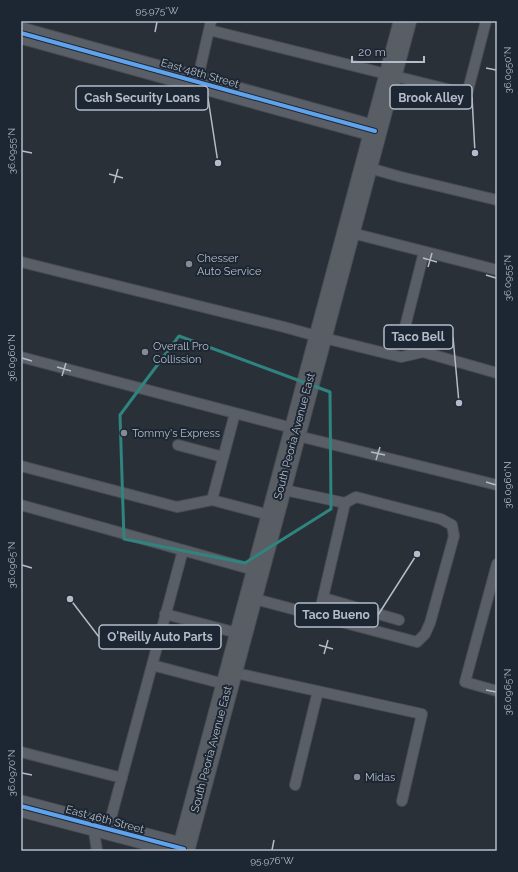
<svg xmlns="http://www.w3.org/2000/svg" width="518" height="872" font-family="Raleway,sans-serif">
	<rect width="100%" height="100%" fill="#2a3038"/>
	<g fill="none" stroke-linecap="round" stroke-linejoin="round">
		<!-- service casing -->
		<g stroke="#484c53" stroke-width="12">
			<path id="service" d="M209,30L467,94L486,21
				M197,82L211,21
				M366,167L401,177L497,200
				M348,232L497,270
				M21,262L284,327L320,337L401,357L423,352L497,373
				M405,327L424,252
				M21,357L296,429
				M294,435L497,485
				M178,445L223,457
				M21,466L177,507L212,500L273,516
				M212,500L235,413
				M21,505L258,571
				M497,564L465,682L497,691
				M251,598L417,642L425,634L430,623L454,536L452,525L441,519L356,497L345,503L280,489
				M324,598L399,620
				M165,614L241,634
				M319,615L345,503
				M152,665L228,685
				M231,672L422,714L402,801
				M21,752L122,778
				M295,785L318,691
				M93,825L97,851
				M108,829L183,550"/>
		</g>
		<!-- minor casing -->
		<g stroke="#484c53" stroke-width="23">
			<path id="minor" d="M21,33L375,131
				M21,806L184,849"/>
		</g>
		<!-- secondary casing -->
		<g stroke="#484c53" stroke-width="24">
			<path id="secondary" d="M183,851L405,21"/>
		</g>
		<!-- service -->
		<use href="#service" stroke="#5a5e66" stroke-width="10"/>
		<!-- minor -->
		<use href="#minor" stroke="#5a5e66" stroke-width="21"/>
		<!-- secondary -->
		<use href="#secondary" stroke="#595d64" stroke-width="22"/>
		<!-- cycleway casing -->
		<g stroke="#1d2633" stroke-width="6">
			<path id="cycleway" d="M21,33L375,131
				M21,806L184,849"/>
		</g>
		<!-- cycleway -->
		<use href="#cycleway" stroke="#60a3ed" stroke-width="4"/>
	</g>
	<!-- marked area -->
	<path fill="none" stroke="#308480" stroke-width="3" stroke-linejoin="round" d="M179,336L330,392L331,509L245,563L124,539L120,415Z"/>
	<!-- ticks -->
	<path fill="none" stroke="#b4bcc9" stroke-width="1.5" d="M155,32L157,22M486,68L496,70M22,151L32,153M109,174L123,178M114,183L118,169M423,258L437,262M428,267L432,253M486,275L496,278M22,358L32,361M57,367L71,371M62,376L66,363M371,452L385,455M376,460L380,447M486,482L496,485M22,565L32,568M319,645L333,649M324,654L328,640M486,690L496,692M22,773L32,775M272,850L274,840"/>
	<!-- markers -->
	<g fill="#848b96" stroke="#1d2633" stroke-width="1.5">
		<circle cx="189" cy="264" r="4"/>
		<circle cx="145" cy="352" r="4"/>
		<circle cx="124" cy="433" r="4"/>
		<circle cx="357" cy="777" r="4"/>
	</g>
	<g text-anchor="middle" stroke-width="4" stroke-linejoin="round" paint-order="stroke">
		<!-- street labels -->
		<g font-size="11" fill="#b4bcc9" stroke="#1d2633">
			<text transform="translate(200 73) rotate(16)" y="4">East 48th Street</text>
			<text transform="translate(294 436) rotate(-75)" y="4">South Peoria Avenue East</text>
			<text transform="translate(211 749) rotate(-75)" y="4">South Peoria Avenue East</text>
			<text transform="translate(105 819) rotate(15)" y="4">East 46th Street</text>
		</g>
		<!-- poi labels -->
		<g font-size="11" fill="#b4bcc9" stroke="#1d2633" text-anchor="start">
			<text x="197" y="262">Chesser<tspan x="197" dy="13">Auto Service</tspan></text>
			<text x="153" y="350">Overall Pro<tspan x="153" dy="13">Collission</tspan></text>
			<text x="132" y="437">Tommy's Express</text>
			<text x="365" y="781">Midas</text>
		</g>
	</g>
	<!-- callouts -->
	<path fill="none" stroke="#b4bcc9" stroke-width="1.5" d="M475 153L472 97M218 163L208 98M459 403L453 337M417 554L378 615M70 599L99 637"/>
	<g fill="#b4bcc9" stroke="#1d2633" stroke-width="1.5">
		<circle cx="475" cy="153" r="4"/>
		<circle cx="218" cy="163" r="4"/>
		<circle cx="459" cy="403" r="4"/>
		<circle cx="417" cy="554" r="4"/>
		<circle cx="70" cy="599" r="4"/>
	</g>
	<g fill="#1d2633" stroke="#b4bcc9" stroke-width="1.5">
		<rect x="390" y="85" width="82" height="24" rx="4"/>
		<rect x="76" y="86" width="132" height="24" rx="4"/>
		<rect x="384" y="325" width="69" height="24" rx="4"/>
		<rect x="295" y="603" width="83" height="24" rx="4"/>
		<rect x="99" y="625" width="122" height="24" rx="4"/>
	</g>
	<g font-size="12" text-anchor="middle" font-weight="bold" fill="#b4bcc9">
		<text x="431" y="102">Brook Alley</text>
		<text x="142" y="102">Cash Security Loans</text>
		<text x="418" y="341">Taco Bell</text>
		<text x="336" y="619">Taco Bueno</text>
		<text x="160" y="641">O'Reilly Auto Parts</text>
	</g>
	<!-- border -->
	<rect width="518" height="872" fill="none" stroke="#1d2633" stroke-width="44"/>
	<!-- scale -->
	<path d="M352 56v6h72v-6" fill="none" stroke="#b4bcc9" stroke-width="2"/>
	<text x="358" y="56" font-size="12" fill="#b4bcc9" stroke="#1d2633" stroke-width="3" paint-order="stroke">20 m</text>
	<rect x="22" y="22" width="474" height="828" fill="none" stroke="#b4bcc9" stroke-width="1.5"/>
	<g font-size="10" text-anchor="middle" fill="#b4bcc9">
		<text x="157" y="14">95.975°W</text>
		<text transform="translate(507 70) rotate(-90)" y="4">36.0950°N</text>
		<text transform="translate(11 151) rotate(-90)" y="4">36.0955°N</text>
		<text transform="translate(507 278) rotate(-90)" y="4">36.0955°N</text>
		<text transform="translate(11 358) rotate(-90)" y="4">36.0960°N</text>
		<text transform="translate(507 485) rotate(-90)" y="4">36.0960°N</text>
		<text transform="translate(11 565) rotate(-90)" y="4">36.0965°N</text>
		<text transform="translate(507 692) rotate(-90)" y="4">36.0965°N</text>
		<text transform="translate(11 773) rotate(-90)" y="4">36.0970°N</text>
		<text x="272" y="864">95.976°W</text>
	</g>
</svg>
